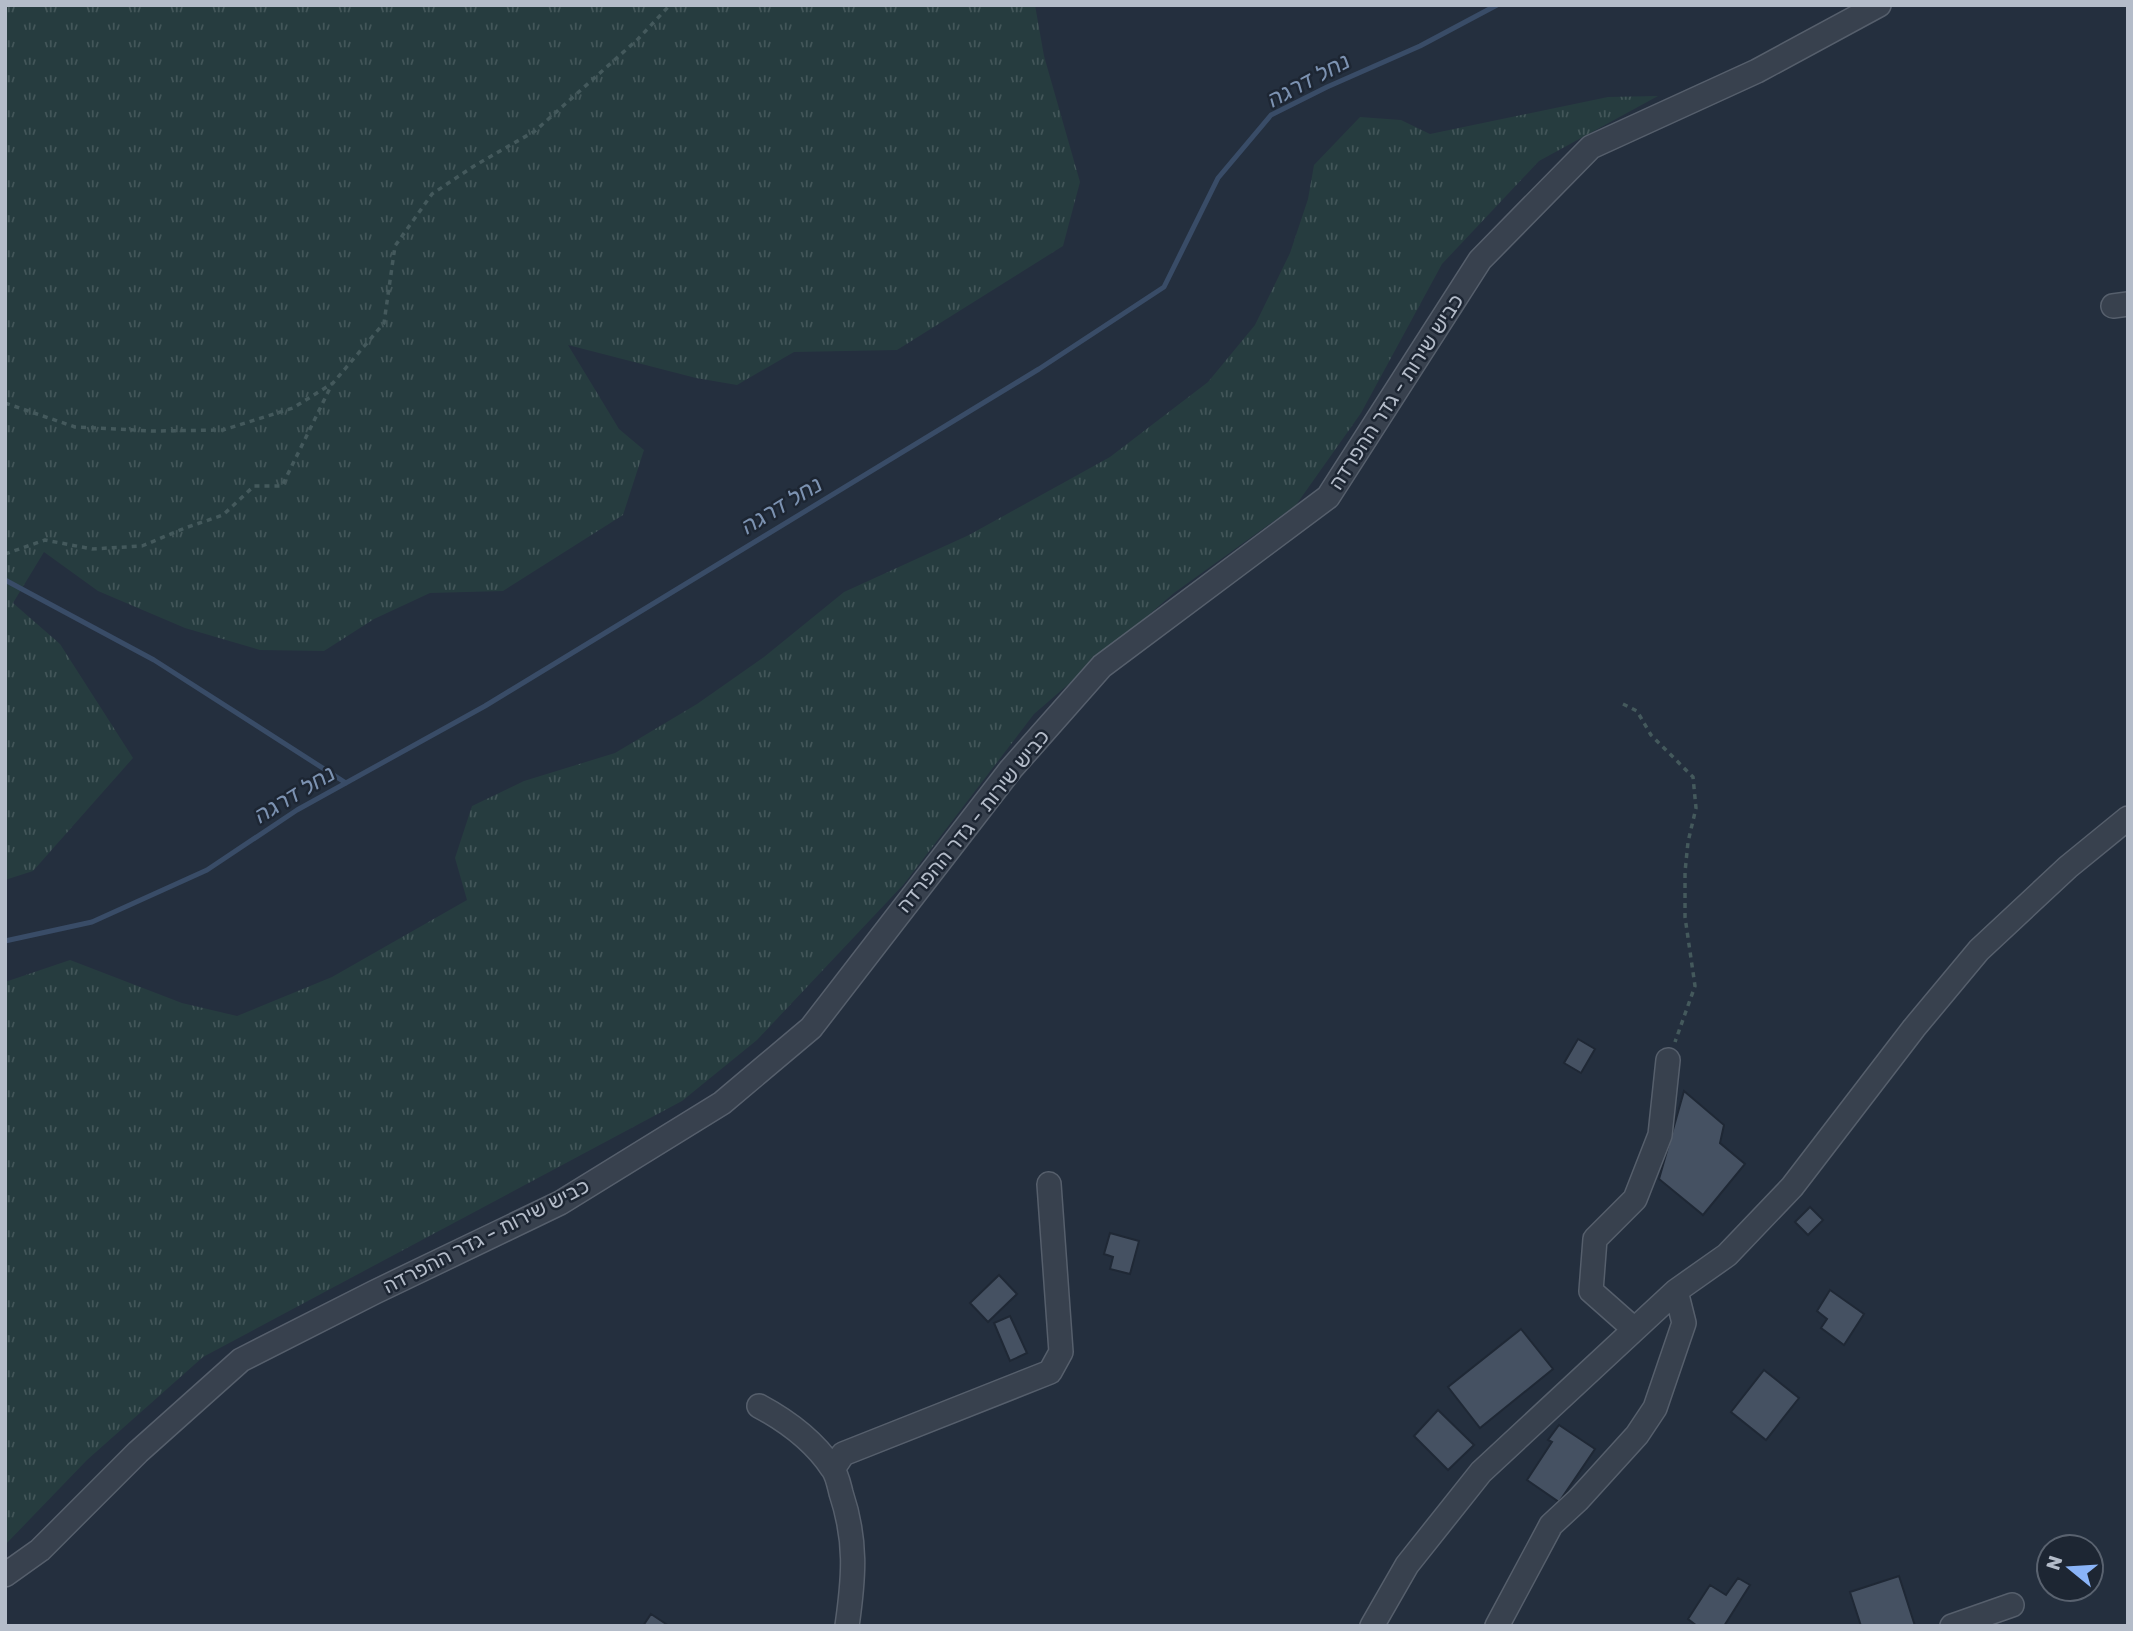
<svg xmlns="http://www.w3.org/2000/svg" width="2133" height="1631" font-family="Rubik,'Noto Sans Hebrew',sans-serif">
	<defs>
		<pattern id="grass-tufts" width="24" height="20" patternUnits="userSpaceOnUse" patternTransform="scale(1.75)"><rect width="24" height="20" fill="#263c3f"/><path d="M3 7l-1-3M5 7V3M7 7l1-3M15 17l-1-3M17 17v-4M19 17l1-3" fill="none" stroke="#435659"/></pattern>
	</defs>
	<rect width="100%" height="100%" fill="#242f3e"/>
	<!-- grass -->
	<path fill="url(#grass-tufts)" d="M5,5H1035L1044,56L1080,182L1063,246L897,350L794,352L737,385L696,378L568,345L619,429L644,450L623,515L503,591L430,593L374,619L324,651L260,650L185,628L98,591L44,552L13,603L60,644L133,758L33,871L5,880Z
		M1658,96L1539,161L1442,264L1361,413L1296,505L1174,593L1034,714L904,884L757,1040L682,1101L203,1357L87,1460L5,1545V982L70,960L182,1003L237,1016L332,977L467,900L455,858L472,806L524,781L615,753L697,704L764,657L844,592L969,535L1110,457L1208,382L1255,325L1290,253L1308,199L1314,165L1360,117L1401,120L1430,134L1608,97Z"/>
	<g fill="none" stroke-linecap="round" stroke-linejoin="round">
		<!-- stream -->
		<path stroke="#394c67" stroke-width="5" d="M5,580L154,660L346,783
			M5,941L92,922L207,870L297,810L485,706L1039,369L1164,287L1218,178L1271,115L1327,87L1420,46L1497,5"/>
	</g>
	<!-- building -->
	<path fill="#455162" stroke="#1f2835" stroke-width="2" d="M1578,1039L1595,1049L1581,1073L1564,1063Z
		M1684,1091L1724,1125L1720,1143L1745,1164L1703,1215L1659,1179Z
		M1810,1207L1823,1220L1808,1235L1795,1222Z
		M1110,1233L1139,1241L1130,1274L1110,1269L1113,1257L1104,1254Z
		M999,1275L1017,1294L988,1322L970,1303Z
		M1830,1290L1864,1314L1844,1345L1821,1328L1827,1319L1817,1311Z
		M1010,1316L1027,1353L1010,1361L994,1323Z
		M1521,1329L1553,1369L1480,1428L1448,1387Z
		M1764,1370L1799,1398L1766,1440L1731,1412Z
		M1438,1410L1474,1445L1448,1470L1414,1436Z
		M1559,1425L1595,1449L1559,1502L1527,1480L1552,1442L1548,1440Z
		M1899,1576L1915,1626H1861L1850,1592Z
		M1738,1578L1750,1585L1724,1626H1697L1688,1619L1710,1585L1726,1595Z
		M651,1614L669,1626H643Z"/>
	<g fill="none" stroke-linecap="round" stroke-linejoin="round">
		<!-- minor casing -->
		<g stroke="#565f6c" stroke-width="26">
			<path id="minor" d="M2113,306L2128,304
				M1634,1329L1591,1291L1595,1239L1635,1199L1660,1135L1668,1060
				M759,1406C787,1421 814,1441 832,1468C837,1474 839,1485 841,1493C857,1541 854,1577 847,1626
				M833,1469L843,1454L1050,1372L1061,1352L1049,1184
				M5,1575L40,1550L138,1452L241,1360L375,1292L560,1203L722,1103L811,1028L1011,769L1102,666L1328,497L1480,260L1591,147L1757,71L1879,5
				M1372,1626L1407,1565L1481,1472L1676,1291L1727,1255L1792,1187L1914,1028L1979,950L2068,867L2128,818
				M1497,1626L1551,1525L1578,1500L1637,1435L1655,1408L1684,1323L1676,1291
				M1952,1626L2012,1605"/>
		</g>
		<!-- path -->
		<path stroke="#44595c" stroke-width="3.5" stroke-dasharray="5 5" stroke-linecap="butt" d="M5,403L75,427L153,431L223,430L293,408L333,383L384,323L395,246L432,194L474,166L535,131L638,39L670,5
			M5,554L45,540L92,549L142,546L185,528L223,515L254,486H282L332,384
			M1623,704L1637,711L1651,735L1693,777L1696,808L1688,842L1685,872V917L1695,986L1675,1042"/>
		<!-- minor -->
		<use href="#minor" stroke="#38414e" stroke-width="23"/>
	</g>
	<g text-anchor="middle" stroke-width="5" stroke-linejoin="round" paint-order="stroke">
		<!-- street labels -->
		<g font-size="21" fill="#b4bcc9" stroke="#1d2633">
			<text transform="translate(1396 392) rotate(-57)" y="7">כביש שירות - גדר ההפרדה</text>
			<text transform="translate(973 821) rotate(-51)" y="7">כביש שירות - גדר ההפרדה</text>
			<text transform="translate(486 1236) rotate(-27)" y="7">כביש שירות - גדר ההפרדה</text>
		</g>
		<!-- water labels -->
		<g font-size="23" font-style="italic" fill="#7c92b1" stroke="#1d2633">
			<text transform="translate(1308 80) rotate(-28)" y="8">נחל דרגה</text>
			<text transform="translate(781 505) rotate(-31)" y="8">נחל דרגה</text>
			<text transform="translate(294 794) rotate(-31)" y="8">נחל דרגה</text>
		</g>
	</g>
	<!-- border -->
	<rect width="2133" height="1631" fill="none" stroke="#b4bcc9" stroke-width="14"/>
	<!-- north arrow -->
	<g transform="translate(2070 1568) rotate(288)"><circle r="33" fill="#1d2633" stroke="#59626f" stroke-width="2"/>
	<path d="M0-5L12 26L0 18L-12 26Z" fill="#8ab4f8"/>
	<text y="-10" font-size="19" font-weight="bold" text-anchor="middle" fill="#b4bcc9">N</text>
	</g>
</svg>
